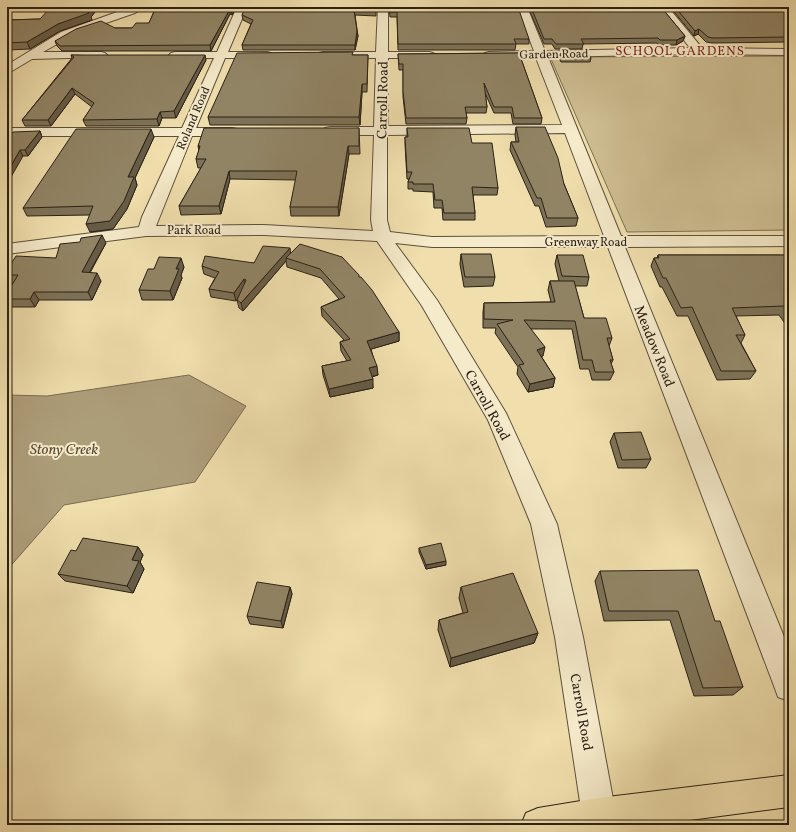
<svg xmlns="http://www.w3.org/2000/svg" width="796" height="832" font-family="Vollkorn,serif">
	<rect width="100%" height="100%" fill="#f0dfad"/>
	<filter id="stains"><feTurbulence type="fractalNoise" baseFrequency=".005" numOctaves="4"/><feColorMatrix values="0 0 0 0 .2 0 0 0 0 .09 0 0 0 0 .02 0 0 0 .5 -.17"/></filter>
	<radialGradient id="worn" r=".72"><stop offset=".6" stop-color="#630" stop-opacity="0"/><stop offset="1" stop-color="#630" stop-opacity=".3"/></radialGradient>
	<!-- green -->
	<path fill="#cebf93" stroke="#7c7054" d="M789,56V230L627,232L551,59L559,57Z"/>
	<!-- water -->
	<path fill="#ad9e7a" stroke="#796c52" d="M189,375L246,406L195,482L64,505L7,570V395L47,396Z"/>
	<g fill="none" stroke-linecap="round" stroke-linejoin="round">
		<!-- minor casing -->
		<g stroke="#5c503c" stroke-width="2">
			<path id="minor" d="M131,7H145L135,13L77,33L43,52H101L105,53L107,55L105,57L32,59L7,74V65L61,32Z
				M237,7H247L228,52H267L271,53L273,55L271,57L267,58H225L196,128H232L237,129L239,132L237,135L232,136H192L156,226L264,225L373,231L371,220L374,135H330L325,134L323,131L325,128L330,127H374L376,58H323L319,57L317,55L319,53L323,52H376L378,7H388V52H429L433,53L435,55L433,57L429,58H388V126L562,125L536,58H489L485,57L483,55L485,53L489,52L534,51L517,7H527L545,51L690,48L658,7H668L702,48L789,49V55L699,54L548,57L621,236H789V246L625,247L789,649V701L778,697L774,686L608,247H432L395,243L437,300L506,413L557,524L583,637L616,815L612,825H586L582,815L555,637L531,524L488,420L422,306L377,241L264,235L146,236L7,254V244L139,227L142,217L179,136H7V128H182L214,58H175L171,57L169,55L171,53L175,52H217ZM565,133L604,236L432,237L390,232L387,220V135Z"/>
		</g>
		<!-- primary casing -->
		<g stroke="#2a2116" stroke-width="2">
			<path id="primary" d="M789,775V807L652,825H521L526,813L538,808L599,798Z"/>
		</g>
		<!-- minor -->
		<use href="#minor" fill="#f5eaca" fill-rule="evenodd"/>
		<!-- primary -->
		<use href="#primary" fill="#f0dfad" fill-rule="evenodd"/>
	</g>
	<!-- wall -->
	<path fill="#7d7257" stroke="#2a2116" d="M60,7H99L91,17L92,20L60,31L30,49L7,50V20L40,19Z
		M156,7H236L232,15L230,14L211,51H62L57,46L55,41L115,28H132L149,23Z
		M376,7V16L355,15L358,36L355,50H243L242,45L251,24L243,20L242,15Z
		M389,7L529,39V44H516L515,50H398L397,17H390Z
		M528,7H661L685,36L683,41L676,45H658L657,43L583,44L582,49H555L552,44H544Z
		M670,7H789V42L712,43L706,42L698,34L694,36Z
		M519,53L542,118L541,124H513L511,113H494L485,93L487,107L486,113H466L467,118L466,124H406L403,97V70H399L398,54Z
		M560,54L591,58L590,62H561L559,58Z
		M71,55L206,60L176,118H162L159,126H86L83,120L92,107L75,94L51,126H25L22,120L72,58Z
		M353,55H368L367,92H362L360,125H210L208,117Z
		M516,127L564,184L578,218L576,226L546,227L539,206H535L510,150L511,142H516L515,135Z
		M359,128L360,154H349L339,216H291L290,207L296,180L230,179L221,214L181,215L179,206L201,168H198L196,159L199,151L198,146Z
		M407,128L472,143L498,188L497,195H473L475,213V220H443L442,208H434L433,192L413,191V189H408V182L409,179H407L405,144V137H407Z
		M40,131L42,137L28,156H23L7,139Z
		M154,137L135,178L137,185L127,209L113,229L90,232V215L27,216L23,208Z
		M106,243L90,273L101,281L92,300H39L35,307H8L7,306V293L13,283H9L7,280V270L56,258Z
		M291,253L359,277L399,332V341L371,349L378,375L372,377L373,388L330,397L323,375L322,366L347,361L341,351L340,342L344,340L322,316L321,307L339,299L321,278L287,267L286,261L243,311L239,308L237,300L236,301L211,297L209,289L215,278L204,274L202,266L254,263Z
		M461,254L495,277L493,286L464,287L460,264Z
		M557,255L589,277L587,286H575L584,318L612,338L609,346L613,360L611,364L614,372L610,380H592L589,369H580L572,329H531L543,356H541L555,378L553,387L528,392L517,374L518,367L495,333L496,328H483V312L484,303L551,302L548,290L550,281H559L555,264Z
		M658,255H789V329L779,315L736,316L745,335L741,343L756,371L750,379L717,380L688,316H677L662,287H660L651,266L654,258H657Z
		M184,267L181,275L182,278L173,300H142L139,290L154,269Z
		M614,433L651,459L646,468H618L610,442Z
		M138,547L143,555L140,562L144,569L133,593L65,581L58,574L76,551Z
		M419,548L446,565L426,569L419,552Z
		M600,571L715,621L743,687L733,695L694,696L670,620L604,621L595,581Z
		M290,587L292,594L283,628L250,624L247,616Z
		M461,587L538,633L534,643L450,667L438,630L439,620L463,613L459,598Z"/>
	<!-- shaded-wall -->
	<path fill="#665c47" stroke="#2a2116" d="M92,7H99L91,17L92,20L60,31L30,49L27,42L58,24L88,12Z
		M233,7H236L232,15L231,10Z
		M230,9V14L211,51L210,45Z
		M699,29L698,34L694,36L695,31Z
		M357,31L358,36L355,50V45Z
		M685,36L683,41L676,45L677,40Z
		M205,55L206,60L176,118L174,111Z
		M362,84V92L360,125L359,117Z
		M72,88L75,94L51,126L48,120Z
		M160,112L162,118L159,126L157,119Z
		M151,129L154,137L135,178L137,185L127,209L113,229L90,232L86,224L128,177Z
		M40,131L42,137L28,156L25,150Z
		M348,146L349,154L339,216L338,207Z
		M20,150L23,156L7,184V173Z
		M229,171L230,179L221,214L219,206Z
		M102,235L106,243L85,280L82,272Z
		M290,248L291,256L286,258V261L243,311L241,303Z
		M181,258L184,267L181,275L182,278L173,300L170,291L176,269Z
		M97,273L101,281L92,300L88,292Z
		M244,279L245,287L236,301L234,293Z
		M34,292L39,300L35,307L30,299Z
		M399,332V341L368,350L367,341Z
		M545,347L543,356L535,358L537,350Z
		M377,366L378,375L369,377V368Z
		M555,378L553,387L528,392L530,384Z
		M373,379V388L330,397L329,389Z
		M138,547L143,555L140,562L144,569L133,593L127,586L132,560Z
		M446,561V565L426,569V565Z
		M290,587L292,594L283,628L281,621Z
		M538,633L534,643L450,667L451,658Z"/>
	<!-- building -->
	<path fill="#918465" stroke="#2a2116" d="M60,7H92L88,12L89,13L58,24L27,42L7,43V20L40,19L50,8H60Z
		M156,7H233L231,10L230,9L210,45L60,46L55,41L76,29L101,21L115,28H132L136,23H149Z
		M245,7H376V11L354,10L357,31L355,45H242L253,20L242,15Z
		M389,7H518L529,39H514L516,44H398L397,12H389Z
		M531,7H661L685,36L677,40H660L658,38L581,39L584,44H556L552,39H544Z
		M675,7H789V37L713,38L708,37L699,29L695,31Z
		M353,52L352,55H368L367,84H362L359,117H208L237,53Z
		M519,53L542,118H514L512,107H494L484,83L487,107H465L467,118H406L403,91V64H399L398,54Z
		M560,54H588L591,58H561Z
		M71,55H205L174,111L160,112L157,119L83,120L94,103L72,88L48,120H22L74,57Z
		M516,127H545L558,158L564,184L578,218H547L541,198H537L511,142H519Z
		M204,128H359V146H348L338,207H290L297,171H229L219,206H179L206,159H196L200,146H198Z
		M407,128H469L472,143H492L498,188L472,187L475,213H444L442,200H435L433,184H413V182H408L412,172H407L405,137H408Z
		M76,129H151L128,177H134L124,201L110,221L86,224L93,206L23,208Z
		M40,131L25,150H20L7,173V139L13,132Z
		M102,235L82,272L97,273L88,292H34L30,299H7V293L18,275H7V270L16,256L56,258L60,244L80,242L81,238Z
		M300,244L342,257L359,275V277H361L372,290L399,332L367,341L377,366L369,368L373,379L329,389L322,366L351,360L340,342L350,339L321,307L345,297L320,269L286,258Z
		M263,246L290,248L241,303L237,300L246,280L244,279L234,293L209,289L219,272L202,266L205,256L254,263Z
		M461,254H491L495,277H465Z
		M557,255H583L589,277L562,276Z
		M658,255H789V313L784,306L732,308L745,335H736L756,371H721L692,307L681,308L666,278H663L654,258H659Z
		M159,257L181,258L176,269H179L170,291L139,290L148,269H154Z
		M550,281H574L584,318H606L612,338H607L613,360H610L614,372H595L592,360H583L575,321L524,320L545,347L537,350L555,378L530,384L519,365L524,364L497,324L513,320L484,319V303L555,302Z
		M641,432L651,459L622,460L614,433Z
		M83,538L138,547L132,560L139,561L127,586L58,574L71,550L76,551Z
		M441,543L446,561L426,565L419,548Z
		M698,570L715,621H720L743,687L703,688L678,611H609L600,571Z
		M513,573L538,633L451,658L439,620L468,612L461,587Z
		M257,582L290,587L281,621L247,616Z"/>
	<g text-anchor="middle" stroke-width="4" stroke-linejoin="round" paint-order="stroke">
		<!-- far-street labels -->
		<g font-size="12" fill="#2a2116" stroke="#f5eaca">
			<text transform="translate(554 54) rotate(-1)" y="4">Garden Road</text>
			<text transform="translate(193 118) rotate(-67)" y="4">Roland Road</text>
			<text x="194" y="234">Park Road</text>
			<text x="586" y="246">Greenway Road</text>
		</g>
		<!-- far-neighbourhood labels -->
		<g font-size="13" letter-spacing="1" fill="#7a1f14" stroke="#f5eaca">
			<text x="680" y="55">SCHOOL GARDENS</text>
		</g>
		<!-- street labels -->
		<g font-size="14" fill="#2a2116" stroke="#f5eaca">
			<text transform="translate(382 100) rotate(-89)" y="5">Carroll Road</text>
			<text transform="translate(655 346) rotate(68)" y="5">Meadow Road</text>
			<text transform="translate(488 405) rotate(61)" y="5">Carroll Road</text>
			<text transform="translate(582 712) rotate(80)" y="5">Carroll Road</text>
		</g>
		<!-- water labels -->
		<g font-size="15" font-style="italic" fill="#584d39" stroke="#f5eaca">
			<text x="64" y="454">Stony Creek</text>
		</g>
	</g>
	<!-- margin -->
	<rect width="796" height="832" fill="none" stroke="#f0dfad" stroke-width="24"/>
	<rect x="8" y="8" width="780" height="816" fill="none" stroke="#2a2116" stroke-width="2"/>
	<rect x="12" y="12" width="772" height="808" fill="none" stroke="#2a2116"/>
	<rect width="100%" height="100%" filter="url(#stains)"/>
	<rect width="100%" height="100%" fill="url(#worn)"/>
</svg>
